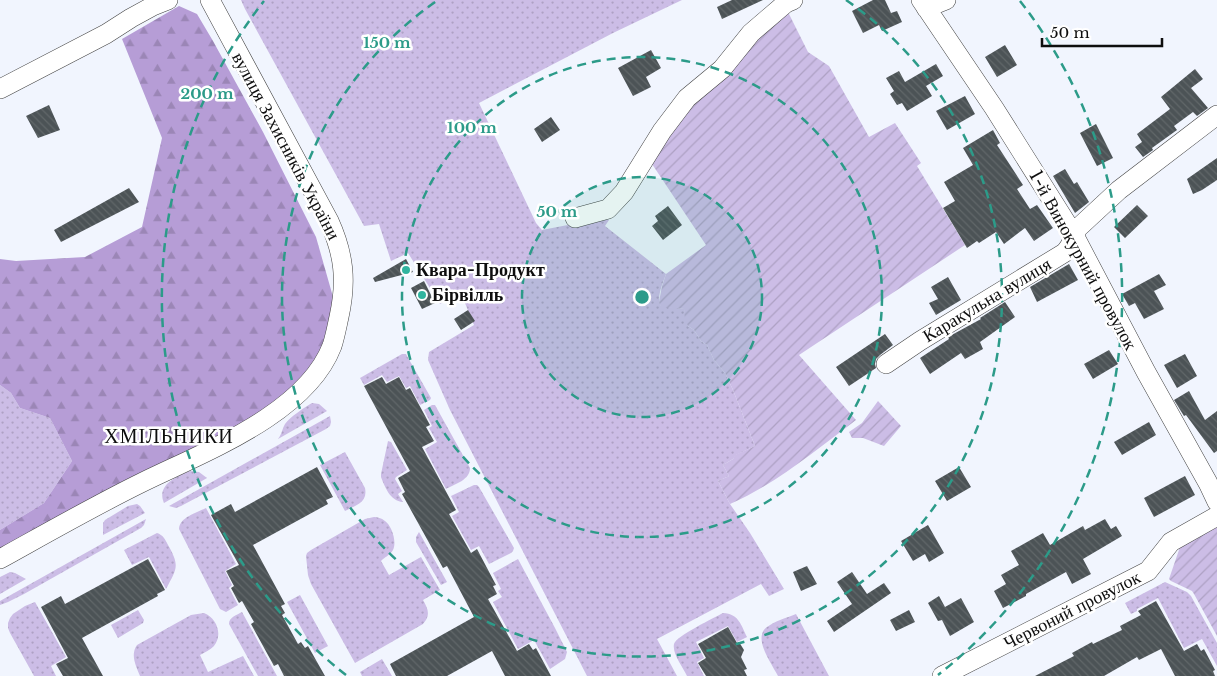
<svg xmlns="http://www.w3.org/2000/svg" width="1217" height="676" font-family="'Libre Baskerville',serif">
	<defs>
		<pattern id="grass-dots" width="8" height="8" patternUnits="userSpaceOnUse" patternTransform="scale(1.25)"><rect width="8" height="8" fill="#ccbde6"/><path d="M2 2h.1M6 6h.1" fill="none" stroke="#aea1c4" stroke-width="1.8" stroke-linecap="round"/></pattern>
		<pattern id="forest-firs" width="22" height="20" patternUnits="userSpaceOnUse" patternTransform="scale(1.25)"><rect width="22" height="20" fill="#b69dd6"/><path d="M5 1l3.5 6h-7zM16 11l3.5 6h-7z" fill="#9b86b6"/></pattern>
		<pattern id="garden-furrows" width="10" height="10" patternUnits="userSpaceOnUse" patternTransform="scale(1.25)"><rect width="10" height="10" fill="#ccbde6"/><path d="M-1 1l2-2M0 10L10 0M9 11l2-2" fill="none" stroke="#aea1c4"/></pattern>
		<pattern id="building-back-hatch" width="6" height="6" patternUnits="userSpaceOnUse" patternTransform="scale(1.25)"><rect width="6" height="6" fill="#4c5356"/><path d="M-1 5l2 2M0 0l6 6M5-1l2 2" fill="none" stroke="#616769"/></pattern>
	</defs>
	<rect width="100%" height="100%" fill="#f1f5fe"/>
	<!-- grass -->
	<path fill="url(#grass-dots)" d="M241,0H682L613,33L479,103L536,223L542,230L578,223L598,217L609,220L605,226L666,274C663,283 656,297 661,306L684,309L688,326L694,330L701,341L707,345L714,360L725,373L733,390L755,446L736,455L733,459L723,465L729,476L718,481L730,504L750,533L784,589L769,596L761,584L657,639L677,676H587L450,410L428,360L429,352L474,325L460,291L440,304L408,253L391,261L379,224L364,226L245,9Z
		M402,354H406L407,356L431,398L430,400L420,405L410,386L406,388L399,376L387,382L382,375L364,385L360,378Z
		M0,385L11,393L20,408L50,418L72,461L44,503L0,530Z
		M312,403L319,404L327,411L278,439C282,434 282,429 285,424C290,417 305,407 312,403Z
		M432,405H435L470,468C470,480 455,484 446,489L425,449L437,442L429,428L432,426L424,410Z
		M330,416L331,422L330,426L326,429L181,506L176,508L169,506Z
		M388,441L391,442L407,470L396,477L395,479L402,491L398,494L403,502C390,501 385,487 381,477V474Z
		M345,452L365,488C368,503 356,505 345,511L320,465Z
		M190,471L199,472L207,478L164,503C156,485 177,476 190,471Z
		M474,485H477L479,487L514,548L513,551L511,553L489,564L479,546L471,550L452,516L459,512L451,496Z
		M137,504L140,506L145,513L103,535V523L105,520L128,506Z
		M206,508L236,564L225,571L232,585L229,588L238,605L226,612L220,609L179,529C180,517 196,513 206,508Z
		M374,517C378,517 381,518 385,521C392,526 397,542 393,550C390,555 385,557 381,561L389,575L421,557L440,590L423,600C428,609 431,615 423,624L355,663L311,584L308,575L306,556L307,553L311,550L365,519Z
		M146,519L144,525L141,528L24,594L8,602L0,605V601Z
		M419,532L447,582L441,585L416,542V537Z
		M157,533C163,535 165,539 168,545C180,566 177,568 166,589L149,557L132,565L124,550Z
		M518,559L555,628L567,652L565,659L550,669L534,640L518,649L494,604L493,602L502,597L498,591L501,589L493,573Z
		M10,572L15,573L26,579L0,594V577Z
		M1165,582L1187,592L1191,596L1217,643V666L1202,639L1184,648L1158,598L1137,609V611L1131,614L1125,603Z
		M300,595L328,646L315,653L287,602Z
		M35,602L66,657L51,666L56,676H34L10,633L8,628V623L10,618L13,614L25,606Z
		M138,610L144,620L143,623L118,638L111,625Z
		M242,612L277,676H258L229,624C229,617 237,615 242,612Z
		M204,613C217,618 223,635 214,646C210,650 205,652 200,655L208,672L243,656L254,676H140C136,666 130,655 137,645L191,615Z
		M723,613C739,614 741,625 747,637L737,642L728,626L696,642L704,658L697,662L704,676H687C683,667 672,654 674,644C676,636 714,618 723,613Z
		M796,614L829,676H778C772,664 752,638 767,627C775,621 786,618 796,614Z
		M382,659L392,676H362L360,672Z"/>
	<!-- forest -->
	<path fill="url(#forest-firs)" d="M179,6L197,14L213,41L263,132L316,237L339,318L300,391L0,561V530L44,503L72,461L50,418L20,408L11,393L0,385V259L16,261L85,257L142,227L162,138L122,39Z"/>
	<!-- garden -->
	<path fill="url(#garden-furrows)" d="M787,10L808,52L829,66L869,137L895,123L921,163L917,166L965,245L799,355L856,420C816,450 776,484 730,504L718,481L729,476L723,465L733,459L735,455L755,446L733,390L725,373L714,360L707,345L701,341L694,330L688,326L685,320L684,309L661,307L659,302L662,286L666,274L706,245L648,158C690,105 739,58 787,10Z
		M878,401L901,426L884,446L863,438H852L849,432L862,423Z
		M1215,527L1217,528V636L1194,594L1192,591L1171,581L1169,579L1180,547Z"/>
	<!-- building -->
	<path fill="url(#building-back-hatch)" d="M732,0H763L722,19L717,7Z
		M873,0H885L891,13L897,11L902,22L882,31L879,25L863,33L852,11Z
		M1005,45L1017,65L997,77L985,57Z
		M651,50L661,68L646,77L651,87L633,96L618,68Z
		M936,64L943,76L926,86L932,96L907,111L902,103L897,105L890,94L894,91L886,78L899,71L905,82Z
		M1195,69L1203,79L1191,88L1208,108L1197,116L1193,112L1174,126L1177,130L1152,148L1153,150L1143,157L1135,147L1142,142L1137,134L1170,109L1161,97Z
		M965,96L975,114L947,130L936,111Z
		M49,105L60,130L38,138L26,116Z
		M551,117L560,130L542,142L534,129Z
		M1096,124L1113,158L1097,166L1080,133Z
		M993,130L1000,143L997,145L1023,185L1017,189L1030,209L1037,205L1053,228L1034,241L1025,228L1004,244L996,232L979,243L977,241L967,248L943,208L955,201L944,182L973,165L963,148Z
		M1217,158V180L1202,190L1193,194L1187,179Z
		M1065,169L1074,184L1077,182L1089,202L1075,213L1053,176Z
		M129,188L139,202L61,242L54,230Z
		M1137,205L1148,216L1125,238L1114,227Z
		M668,206L682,225L663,240L652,226L658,221L655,216Z
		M406,259L413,272L375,282L373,278Z
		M1069,264L1078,280L1037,302L1030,287Z
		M1159,274L1166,285L1154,291L1164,309L1144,319L1135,303L1129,306L1122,294Z
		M948,277L961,300L936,315L929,303L938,299L931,287Z
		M424,281L435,303L422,309L411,288Z
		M1005,302L1015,317L980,342L983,349L965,359L961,353L930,374L920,358L949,339L948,337L981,319L980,318Z
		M468,310L475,321L461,330L454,319Z
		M885,334L893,345L880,355L876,359L875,364L876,368L849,386L836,367Z
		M1109,350L1118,364L1093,379L1084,364Z
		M1185,354L1197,376L1177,388L1164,365Z
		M382,377L386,384L399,377L406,390L410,388L430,425L426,427L434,441L422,447L456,510L449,514L471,553L477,549L496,585L493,586L497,594L488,599L517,651L529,644L533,650L536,648L551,676H505L492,651L447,676H396L390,664L474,617L447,566L443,568L402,494L405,492L398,478L410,471L364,386Z
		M1189,391L1205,420L1217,411V451L1214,453L1186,415L1184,416L1174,400Z
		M1149,422L1156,435L1122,455L1114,442Z
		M317,467L333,497L326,500L328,504L253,545L285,604L281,606L285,613L282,615L298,644L301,642L305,648L308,646L325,676H284L278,664L274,666L251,624L254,622L242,601L239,603L231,588L234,586L226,571L239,565L211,515L231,504L235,512Z
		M959,467L971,487L947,501L935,481Z
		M1185,476L1195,495L1154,517L1144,498Z
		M1105,519L1111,529L1116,526L1122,536L1083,559L1091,574L1072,584L1066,572L1026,594V596L1003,608L994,591L1006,584L1001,575L1019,565L1011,551L1043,533L1050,545L1083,526L1085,530Z
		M928,525L944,553L929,562L925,554L913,561L901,541Z
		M148,559L165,590L157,594L158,596L82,638L103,676H63L56,664L68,658L41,607L61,596L65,604Z
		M807,566L817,584L801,591L793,572Z
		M852,572L867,594L884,583L891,593L834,632L827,621L852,604L837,582Z
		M939,596L945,607L961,598L974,622L950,636L942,620L938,621L928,603Z
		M1156,601L1184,651L1197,644L1201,651L1204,649L1215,670L1213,671L1215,676H1175L1161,649L1139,660L1137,657L1104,676H1035L1074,656L1072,653L1092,642L1093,644L1122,630L1120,626L1141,615L1138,611Z
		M909,610L915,622L896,631L890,620Z
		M728,627L737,643L739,642L744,650L741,657L747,669L744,670L747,676H706L698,663L706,658L698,644Z"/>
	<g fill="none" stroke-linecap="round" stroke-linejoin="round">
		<!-- minor casing -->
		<g stroke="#414141" stroke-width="20">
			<path id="minor" d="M921,0L994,108L1074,235L1146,372L1208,483L1217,502
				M926,8L946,0
				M0,89L106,34L131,18L153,6L168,0
				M575,218L608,209L624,192L662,131L687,98L722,69L751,33L786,3L793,0
				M886,364L920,341L1064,253C1073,245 1072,238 1078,228L1119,190L1217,115
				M0,559C47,533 94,506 143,482C204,452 306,414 332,346C335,337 337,326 339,317C347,281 344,254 329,221L210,0
				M942,676L1148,571L1171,542L1217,516"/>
		</g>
		<!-- minor -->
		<use href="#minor" stroke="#fff" stroke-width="19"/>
	</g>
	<!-- distance rings -->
	<circle cx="642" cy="297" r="120" fill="#2c9b89" fill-opacity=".12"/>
	<g fill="none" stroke="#2c9b89" stroke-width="2.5" stroke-dasharray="9 6">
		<circle cx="642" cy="297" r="120"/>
		<circle cx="642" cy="297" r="240"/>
		<path d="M846 0A360 360 0 1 1 438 0"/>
		<path d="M346 675A480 480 0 0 1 264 1M1020 1A480 480 0 0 1 938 675"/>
	</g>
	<!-- markers -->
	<g fill="#31b49f" stroke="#fff" stroke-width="2">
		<circle cx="406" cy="270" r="5"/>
		<circle cx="422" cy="295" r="5"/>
	</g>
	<g text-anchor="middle" stroke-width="5" stroke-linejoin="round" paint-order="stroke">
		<!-- street labels -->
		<g font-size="18" fill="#0e0e0e" stroke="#fff">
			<text transform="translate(286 146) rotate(62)" y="6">вулиця Захисників України</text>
			<text transform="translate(1083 260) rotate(61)" y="6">1-й Винокурний провулок</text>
			<text transform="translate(987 300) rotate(-31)" y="6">Каракульна вулиця</text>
			<text transform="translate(1072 610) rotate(-27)" y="6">Червоний провулок</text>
		</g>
		<!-- poi labels -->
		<g font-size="18" font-weight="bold" fill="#0e0e0e" stroke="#fff" text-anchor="start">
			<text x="416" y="276">Квара-Продукт</text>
			<text x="432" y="301">Бірвілль</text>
		</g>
		<!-- quarter labels -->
		<g font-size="20" letter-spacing="1" fill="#0e0e0e" stroke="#fff">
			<text x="169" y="443">ХМІЛЬНИКИ</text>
		</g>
	</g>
	<circle cx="642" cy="297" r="8" fill="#2c9b89" stroke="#fff" stroke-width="2.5"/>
	<g font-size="15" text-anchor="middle" font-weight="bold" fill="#2c9b89" stroke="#fff" stroke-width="5" stroke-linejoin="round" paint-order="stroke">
		<text x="387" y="48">150 m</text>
		<text x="207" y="99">200 m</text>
		<text x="472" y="133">100 m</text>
		<text x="557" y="217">50 m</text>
	</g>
	<!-- scale -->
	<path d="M1042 38v8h120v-8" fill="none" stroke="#0e0e0e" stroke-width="2.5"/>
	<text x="1050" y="38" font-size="15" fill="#0e0e0e" stroke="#ffffff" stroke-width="4" paint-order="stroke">50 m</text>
</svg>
